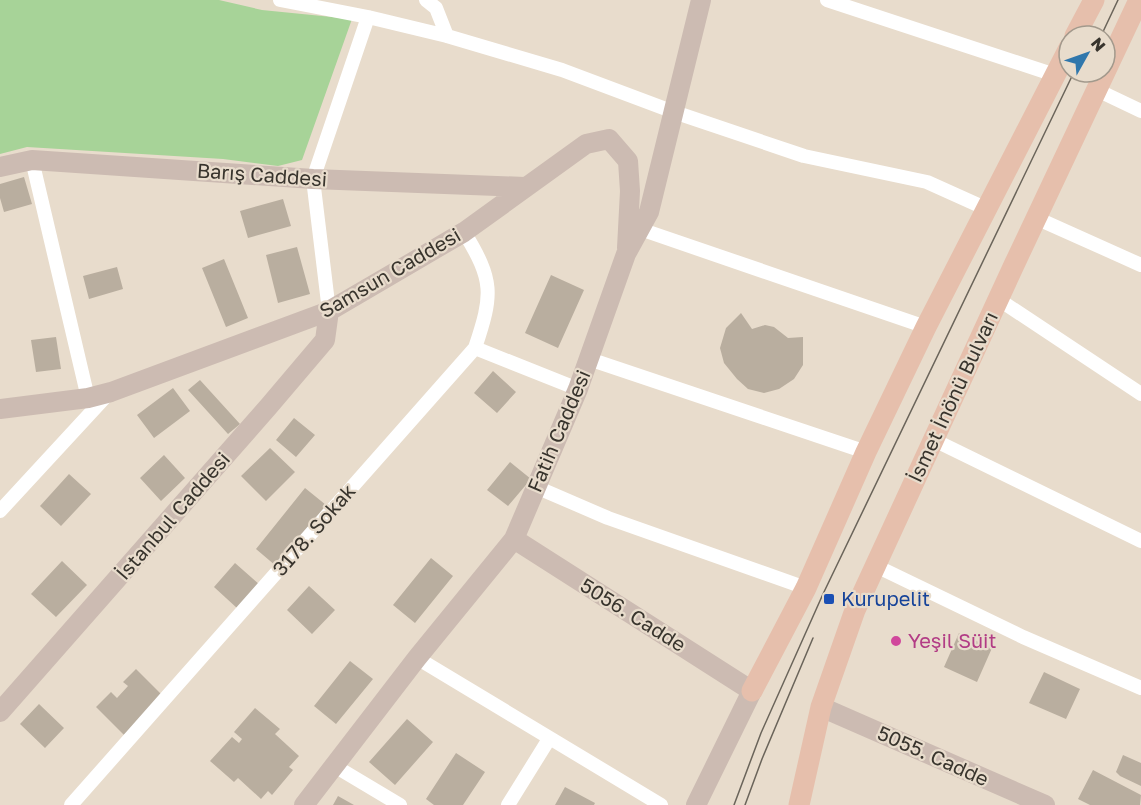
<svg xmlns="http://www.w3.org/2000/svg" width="1141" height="805" font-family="'Golos Text',sans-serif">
	<rect width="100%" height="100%" fill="#e8dccc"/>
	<!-- green -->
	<path fill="#a7d398" d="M0,0H219L262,10L352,19L302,160L278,166L223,159L27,147L0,154Z"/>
	<!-- building -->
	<path fill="#b9ae9f" d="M24,177L32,204L4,212L0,198V184Z
		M283,199L291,226L248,238L240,211Z
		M297,247L310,294L278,303L266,255Z
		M224,259L248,318L226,327L202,268Z
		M117,267L123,289L89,299L83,276Z
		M551,275L584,290L558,348L525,333Z
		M741,313L752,329L765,325L774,327L788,338L803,337V365L794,379L779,389L764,393L748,389L737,379L724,363L720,348L726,328Z
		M56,337L61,369L36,372L31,340Z
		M493,371L516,392L497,413L474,393Z
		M200,380L240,424L228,434L188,390Z
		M173,388L190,411L154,438L137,415Z
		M294,418L315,435L296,457L276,440Z
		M270,448L295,472L266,501L241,476Z
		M164,455L185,478L161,501L140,478Z
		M510,462L531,479L508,506L487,490Z
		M69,474L91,494L61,526L40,506Z
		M305,488L326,505L276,566L256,549Z
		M431,558L453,576L415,623L393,605Z
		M62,561L87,585L56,617L31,594Z
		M235,563L260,585L238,609L214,587Z
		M309,586L335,610L312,634L287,610Z
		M959,633L992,648L977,682L944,667Z
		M350,661L373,679L336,724L314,706Z
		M136,669L163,696L124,735L96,707L111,692L117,698L128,686L123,682Z
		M1044,672L1080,689L1066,719L1029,703Z
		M39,704L64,728L45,748L20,724Z
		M255,708L280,729L275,734L299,756L289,767L293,770L272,795L268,791L261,799L238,778L234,782L210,761L232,737L239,743L242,739L234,732Z
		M407,719L433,742L395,785L369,762Z
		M456,753L485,772L463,805H434L426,799Z
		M1123,755L1141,763V786L1120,776L1116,772Z
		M1093,770L1141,795L1140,805H1090L1078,799Z
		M565,787L595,803L594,805H555Z
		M338,796L354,805H333Z"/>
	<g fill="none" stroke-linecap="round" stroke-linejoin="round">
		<!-- street -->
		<path stroke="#fff" stroke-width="14" d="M280,0L368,17L447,36L562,70L674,112L804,156L927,182L987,209
			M426,0L436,8L447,36
			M827,0L1055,75
			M1097,90L1141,111
			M32,160L88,398
			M1036,218L1141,265
			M640,229L926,327
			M998,299L1141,394
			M329,311L313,179L368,17
			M475,348L578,389
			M589,359L866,452
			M934,440L1141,541
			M536,487L608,518L806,588
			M0,511L109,393
			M876,566L1023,637L1141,688
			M417,658L661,805
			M333,765L400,805
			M71,805L475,348C493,294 494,281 464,232
			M508,805L549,739"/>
		<!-- secondary -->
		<path stroke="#ccbbb2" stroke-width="20" d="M0,167L32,160L313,179L525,187
			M0,409L88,398L111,392L329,311L464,232L586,144L609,139L628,161L630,191L627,248
			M514,539L752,691L696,805
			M821,707L1045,805
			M0,712L269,406L325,340L329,311
			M304,805L417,658L514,539L578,389L626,254L649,212L701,0"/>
		<!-- primary -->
		<path stroke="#e6bfac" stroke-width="21" d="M1075,36L1094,0
			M752,691L806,588L866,452L926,327L1069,48
			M799,805L821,707L855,610L1014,265L1139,0"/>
		<!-- tram -->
		<path stroke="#6a645a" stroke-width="1.5" d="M1101,36L1118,0
			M734,805L761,733L823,594L1074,72
			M745,805L762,759L813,638"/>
	</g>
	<!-- markers -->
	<rect fill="#1a4fb4" stroke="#e8dccc" stroke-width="2" x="823" y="593" width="12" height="12" rx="3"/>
	<circle fill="#d1479c" stroke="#e8dccc" stroke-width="2" cx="896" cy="641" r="6"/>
	<g text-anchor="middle" stroke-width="4.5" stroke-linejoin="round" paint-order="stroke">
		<!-- street labels -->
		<g font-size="20" fill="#38342d" stroke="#e8dccc">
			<text transform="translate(262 175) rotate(4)" y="7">Barış Caddesi</text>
			<text transform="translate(390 273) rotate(-30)" y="7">Samsun Caddesi</text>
			<text transform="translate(953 397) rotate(-65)" y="7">İsmet İnönü Bulvarı</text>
			<text transform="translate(559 431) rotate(-67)" y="7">Fatih Caddesi</text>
			<text transform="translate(173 516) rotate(-49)" y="7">İstanbul Caddesi</text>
			<text transform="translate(314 530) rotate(-49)" y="7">3178. Sokak</text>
			<text transform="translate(633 615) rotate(32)" y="7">5056. Cadde</text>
			<text transform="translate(933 756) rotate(24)" y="7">5055. Cadde</text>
		</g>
		<!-- transit labels -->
		<g font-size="20" fill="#164399" stroke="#e8dccc" text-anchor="start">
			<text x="841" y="606">Kurupelit</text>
		</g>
		<!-- hotel labels -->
		<g font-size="20" fill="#b23c85" stroke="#e8dccc" text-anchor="start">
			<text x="908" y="648">Yeşil Süit</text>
		</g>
	</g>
	<!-- north arrow -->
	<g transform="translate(1087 54) rotate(50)"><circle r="28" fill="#e8dccc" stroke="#a2998c" stroke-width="1.5"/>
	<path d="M0-4.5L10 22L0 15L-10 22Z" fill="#3077ac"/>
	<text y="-9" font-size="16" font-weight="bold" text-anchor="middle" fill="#38342d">N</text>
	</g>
</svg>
